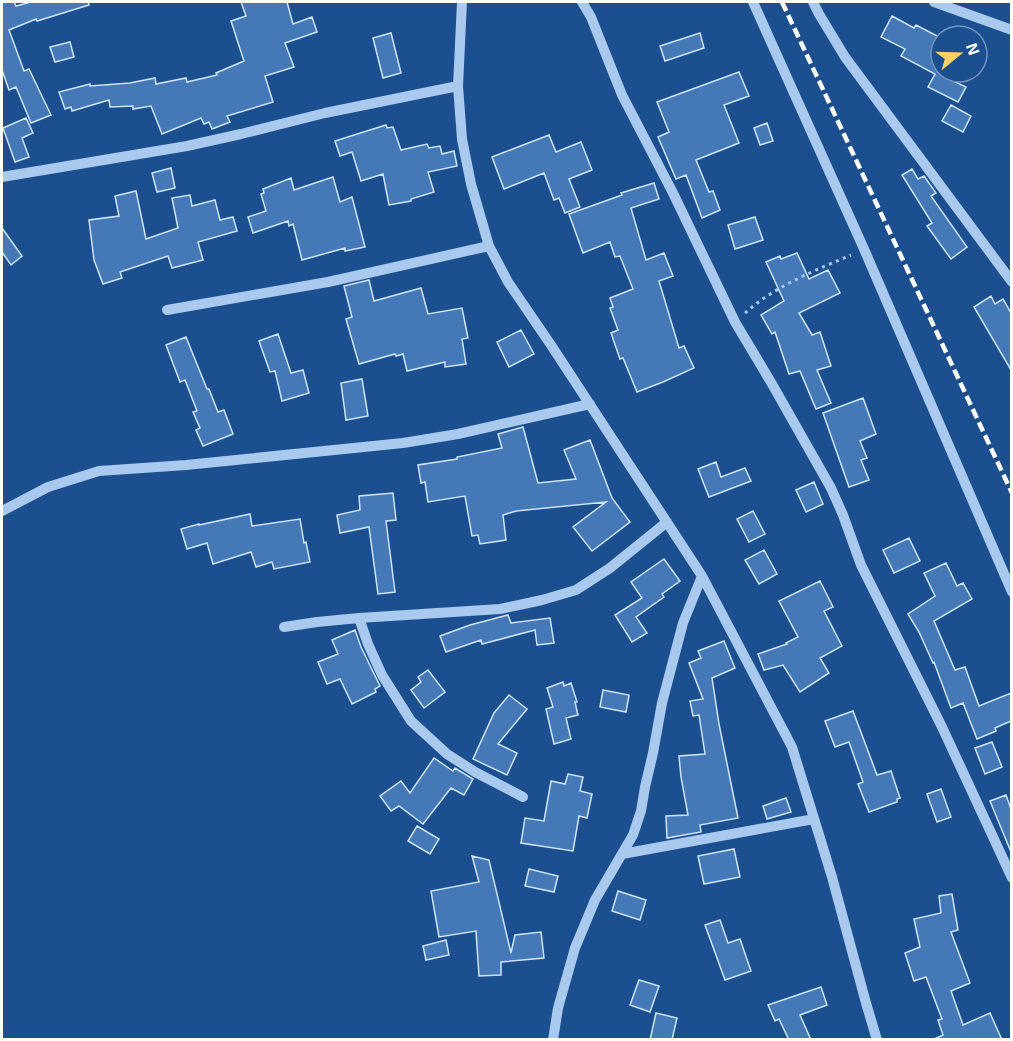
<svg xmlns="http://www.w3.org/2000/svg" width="1013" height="1041" font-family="'Exo 2',sans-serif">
	<rect width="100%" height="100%" fill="#1b4f8f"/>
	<!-- building -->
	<path fill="#4478b7" stroke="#cfe3fa" stroke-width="1.5" d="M2,2H14L16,6L31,2H88L89,5L37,21L36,19L9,30L24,71L29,69L51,115L31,123L16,87L9,90L2,70Z
		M241,2H287L293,24L312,17L317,32L285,43L294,67L265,76L273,102L227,116L230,122L212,129L209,122L204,124L201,118L162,134L151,106L133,109V106L110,107L109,100L72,111L71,107L65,109L59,92L90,84V86L130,83L155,78L156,84L186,78L187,82L217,75L216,73L244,61L231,21L246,16Z
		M892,16L914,28L916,25L941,38V75L966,87L958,102L928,87L935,74L901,56L905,49L881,37Z
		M391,33L401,73L383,78L373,38Z
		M700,33L704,48L665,61L660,46Z
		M70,42L74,57L55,62L50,47Z
		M739,72L749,96L724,105L739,143L696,160L709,192L713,191L720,210L702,218L686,175L676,179L658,137L669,132L657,102Z
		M951,105L971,116L963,132L942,121Z
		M26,118L33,133L22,138L29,157L15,162L3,128Z
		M767,123L773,141L760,145L754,128Z
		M386,125L387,128L393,127L401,150L427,144L429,148L440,146L442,154L454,151L457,166L428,172L434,192L411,199V201L389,205L383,174L361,181L352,152L340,156L335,141Z
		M549,135L556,152L581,142L592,170L569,179L580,207L565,213L559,198L554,200L544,173L504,189L492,157Z
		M171,168L175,188L157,192L152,173Z
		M912,169L918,179L924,176L936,193L931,196L967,247L951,259L927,226L932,223L902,175Z
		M333,177L340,202L352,197L365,247L345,251V248L302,260L293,224L289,226L288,221L253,233L248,217L266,211L261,194L264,193L263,189L291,178L294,190Z
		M654,183L659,199L631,208L646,260L664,253L673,276L659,281L679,348L684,346L694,368L663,382L637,392L623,358L620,359L611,333L618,330L610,308L613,307L610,298L633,289L620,256L615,257L610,242L583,253L569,214L622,195L621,193Z
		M136,191L146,239L178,228L172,198L190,195L192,206L215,200L220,220L233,217L237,231L198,242L203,260L172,268L168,256L120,272L122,278L103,284L94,260L89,220L119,216L115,196Z
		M755,217L763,240L735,249L728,225Z
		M2,228L22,256L11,265L2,252Z
		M797,253L809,279L828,270L840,293L799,313L812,335L820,332L831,366L817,370L831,403L816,409L800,371L789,374L775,332L772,334L761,315L784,301L766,262L780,256L781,259Z
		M369,280L374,301L421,288L428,314L462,308L468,338L462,339L466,364L445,367V362L407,371L403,354L396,356L395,354L359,364L346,319L352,317L344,286Z
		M991,296L995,304L1003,299L1011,313V370L974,307Z
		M521,330L534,354L509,367L497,342Z
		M278,334L291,373L303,370L309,393L282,401L275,371L270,372L259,341Z
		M186,337L207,389H209L218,412L224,410L233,434L203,446L196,430L200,428L193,412L197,411L185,380L180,382L166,345Z
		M362,379L368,416L346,420L341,383Z
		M863,398L876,434L860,441L867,458L861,460L869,480L849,487L823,413Z
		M523,427L538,483L576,479L564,450L590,440L612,498L630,522L592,551L573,527L606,502L516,511L503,515L506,540L480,544L478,535L472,536L465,496L428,502L425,482L421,483L418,465L457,459V457L502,448L498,434Z
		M716,462L721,477L745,468L751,481L709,497L698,469Z
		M814,482L823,504L806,512L796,490Z
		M393,493L396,520L386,521L395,592L378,594L369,527L340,533L337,515L360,510L359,496Z
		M753,511L765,534L749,542L737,519Z
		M250,514L252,526L300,519L304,543L306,542L310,562L274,569L272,562L256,567L251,552L213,564L207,543L187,549L181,529L199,524V525Z
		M909,538L920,561L894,573L883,550Z
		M764,550L777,574L759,584L745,560Z
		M664,559L680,581L662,594L664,597L636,617L647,633L632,642L615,615L642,598L631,582Z
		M946,563L957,586L963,583L972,599L934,621L955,670L965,667L979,706L1011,693V721L995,728L996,731L977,739L963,703L951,708L934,662L933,663L919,632L908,614L935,596L924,573Z
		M820,581L833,607L824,611L842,646L820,658L829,673L800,692L783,665L764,670L758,654L787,644L786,643L798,637L779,601Z
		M508,615L511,623L550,618L554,643L537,645L535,630L482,644L481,640L446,652L440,636L470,625Z
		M355,630L361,647L380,686L375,689L376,692L352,704L340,679L327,684L318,662L338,654L332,640Z
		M724,641L735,668L712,678L719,724L738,818L700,825L701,832L667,838L666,816L688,815L681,777L679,756L705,754L699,715L693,716L690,701L703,699L689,663L701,658L698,651Z
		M428,670L445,692L424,708L411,690L421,682L418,677Z
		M563,682L564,686L571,683L577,702H575L578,715L566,718L571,739L554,744L546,709L553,707L547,688Z
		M603,690L629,695L626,712L600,707Z
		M509,695L527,709L498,744L517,753L507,775L473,759L494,713Z
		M853,711L877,775L891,771L900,798L897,799V802L869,812L858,784L863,782L849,742L835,747L825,721Z
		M992,742L1002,767L985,774L975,748Z
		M434,758L453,771L455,768L473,779L464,795L451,788L423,824L399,806L391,811L380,796L401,781L410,793Z
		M568,774L583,777L580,791L592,794L587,818L579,816L573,851L521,843L525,818L544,821L551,781L565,784Z
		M941,789L951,817L937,822L927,794Z
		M1006,795L1011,809V852L990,801Z
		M786,798L791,812L767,819L763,806Z
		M417,826L439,839L430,854L408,841Z
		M734,849L740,877L704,884L698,856Z
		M472,856L489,860L511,953L515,935L541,932L544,958L501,962V975L479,976L476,931L439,937L431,891L479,882Z
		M529,869L558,876L554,892L525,886Z
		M618,891L646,900L640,920L612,911Z
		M952,894L958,930L951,932L970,983L951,991L963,1025L990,1013L1002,1040H932L943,1035L938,1020L942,1019L926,977L914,981L905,953L920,947L914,919L941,913L939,896Z
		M720,920L728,943L740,939L751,971L725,980L705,925Z
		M446,940L449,955L426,960L423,946Z
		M639,980L659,986L650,1012L630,1005Z
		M821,987L827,1005L800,1015L811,1040H789L779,1019L775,1021L768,1005Z
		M656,1013L677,1018L672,1040H650Z"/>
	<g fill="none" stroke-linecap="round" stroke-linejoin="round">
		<!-- path -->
		<path stroke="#a9c9ee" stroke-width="3" stroke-dasharray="3 4.5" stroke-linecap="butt" d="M745,313C775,286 814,271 851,255"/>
		<!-- minor -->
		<path stroke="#a9c9ee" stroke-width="10" d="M462,2L458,86L462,139L471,184L489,246L508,282L551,345L702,576L792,747L832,877L866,1003L877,1040
			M582,2L591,17L622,95L673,193L735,322L772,384L831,488L843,515L861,565L942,727L1012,878
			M753,2L864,249L1012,592
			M813,2L819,14L845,57L1012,282
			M934,2L1012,30
			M2,177L187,146L241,134L325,113L458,86
			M167,310L328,282L489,246
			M2,511L48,487L99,471L186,465L403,443L458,434L590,404
			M359,618L368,644L382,675L411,721L447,754L475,772L523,797
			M284,627L317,622L359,618L500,609L542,600L576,590L610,568L667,522
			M622,854L814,819
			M553,1040L558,1008L575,948L595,900L633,835L641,811L645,787L653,753L662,703L683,623L702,576"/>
		<!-- rail -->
		<path stroke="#fff" stroke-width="4.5" stroke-dasharray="10 4.5" stroke-linecap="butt" d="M782,2L1012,493"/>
	</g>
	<!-- border -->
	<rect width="1013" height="1041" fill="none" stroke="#ffffff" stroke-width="6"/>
	<!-- north arrow -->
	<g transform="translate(959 54) rotate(71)"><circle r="28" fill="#1b4f8f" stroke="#7695bc" stroke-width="1.5"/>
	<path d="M0-4.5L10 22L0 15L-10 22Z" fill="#ffd166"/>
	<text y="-9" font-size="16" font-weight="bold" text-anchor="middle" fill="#ffffff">N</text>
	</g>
</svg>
